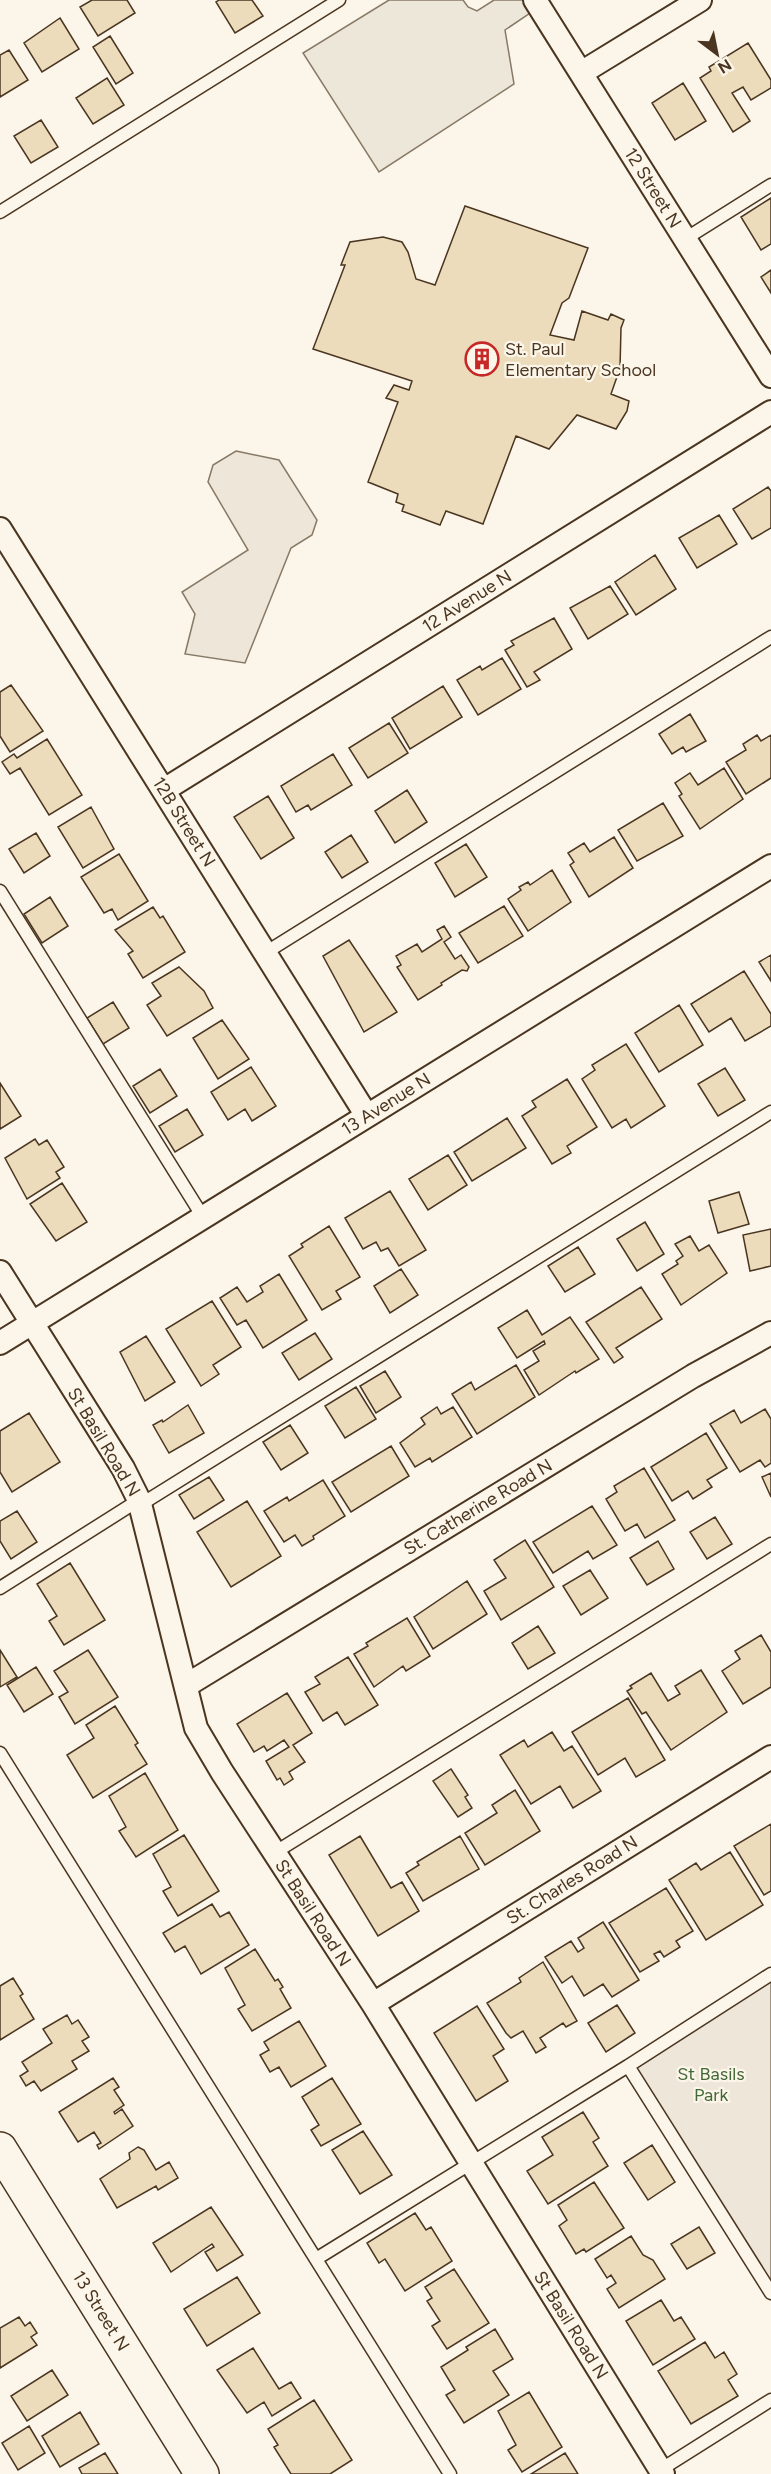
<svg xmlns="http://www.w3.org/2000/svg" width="771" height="2474" font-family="Figtree,sans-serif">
	<rect width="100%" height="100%" fill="#fbf6e9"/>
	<!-- green -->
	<path fill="#ede6d9" stroke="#887966" stroke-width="1.5" d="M236,451L279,460L317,520L312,535L291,548L245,663L185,654L195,614L182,592L248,550L208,482L213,465Z
		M771,1974V2293L628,2066Z"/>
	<!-- parking -->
	<path fill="#ede7d9" stroke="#887966" stroke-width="1.5" d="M389,0H463L468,7L477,11L494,0H535L539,7L505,30L514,84L379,172L303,53Z"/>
	<!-- building -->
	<path fill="#ecdcbc" stroke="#4a3520" stroke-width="1.5" d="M92,0H127L135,13L98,36L80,7Z
		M219,0H252L263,16L235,33L216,2Z
		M60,18L79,49L42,72L24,43Z
		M110,36L133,73L116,84L93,47Z
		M748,43L771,80V88L751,100L743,87L732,93L750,121L733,132L700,78L711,71L709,67Z
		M9,50L28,80L0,97V55Z
		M107,78L124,105L93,124L76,98Z
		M683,83L706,121L675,140L652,103Z
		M41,120L58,147L31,163L14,136Z
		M771,198V244L761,250L741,217Z
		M465,206L588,248L569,298L562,303L550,335L574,340L582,311L608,320L611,314L624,320L621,328L620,368L611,394L629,401L627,411L616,429L577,415L549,449L516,436L483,524L446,511L440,525L402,511L404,505L396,502L398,494L368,482L398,402L386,398L394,385L409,390L412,381L313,349L345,265H341L350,242L383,237L402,242L408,252L416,279L435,285Z
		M771,270V293L761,277Z
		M768,487L771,491V528L752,539L733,509Z
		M719,515L737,544L697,568L679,538Z
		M655,555L676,589L636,615L615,582Z
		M610,586L628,614L588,639L570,608Z
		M554,618L572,649L534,672L540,680L527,687L505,650L514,645L511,641Z
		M502,658L521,689L478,715L457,680L480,666L482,670Z
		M11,685L43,731L10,752L0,736V692Z
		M443,686L462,717L410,749L392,718Z
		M690,714L706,741L686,752L683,747L672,754L659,734Z
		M389,723L408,753L368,778L349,748Z
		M757,735L761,741L771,735V778L746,794L726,762L746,750L743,744Z
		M47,739L82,795L49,815L20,768L10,774L2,762L14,754L17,758Z
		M333,754L352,785L311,810L308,805L296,812L281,786Z
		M724,768L743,799L700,829L679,796L682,794L675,783L690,773L698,785Z
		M407,790L427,822L395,843L375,811Z
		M268,796L294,838L261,859L234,817Z
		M663,803L683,836L637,861L618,830Z
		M91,807L114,849L83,868L58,827Z
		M36,833L50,856L24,873L9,849Z
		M351,835L368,862L342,878L325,852Z
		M614,837L633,868L589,897L570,865L574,862L568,853L584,843L590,852Z
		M466,844L487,877L455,897L435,863Z
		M119,854L148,901L118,920L112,909L104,913L81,877Z
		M552,870L571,902L528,931L508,899L521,890L519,887L528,882L530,885Z
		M50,897L68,926L42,943L24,914Z
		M504,906L523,936L478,963L459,933Z
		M153,907L160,918L163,916L185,952L143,978L128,954L133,951L115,930Z
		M444,926L451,937L444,942L455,959L461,955L469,967L467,971L462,970L441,983L442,985L418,1000L397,967L401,965L396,956L417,944L422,952L442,939L437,930Z
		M349,940L397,1012L364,1032L323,956Z
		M771,955V981L759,962Z
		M179,967L204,991L213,1008L167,1036L147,1005L161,996L152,983Z
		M744,971L771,1014V1026L745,1041L731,1018L709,1032L691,1004Z
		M113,1002L129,1028L103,1044L87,1018Z
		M679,1005L703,1045L659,1072L635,1033Z
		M222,1020L249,1059L218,1079L193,1038Z
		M626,1044L665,1106L631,1128L626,1119L612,1128L582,1079L595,1070L592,1065Z
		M251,1067L276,1106L252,1121L245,1109L228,1120L211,1092Z
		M725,1068L745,1100L718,1116L698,1084Z
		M160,1069L177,1096L150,1113L133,1086Z
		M567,1079L597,1127L567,1146L571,1153L552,1164L522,1116L536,1107L532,1101Z
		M0,1083L21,1116L0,1129Z
		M187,1109L203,1135L175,1152L159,1126Z
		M507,1118L526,1148L472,1181L454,1152Z
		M35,1139L39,1145L47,1140L64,1167L56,1172L60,1178L27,1199L5,1158Z
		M448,1155L467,1185L428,1210L409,1179Z
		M62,1183L87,1222L56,1241L30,1204Z
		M390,1191L426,1250L399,1266L388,1248L381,1251L376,1242L363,1249L345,1218Z
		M739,1192L749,1224L718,1233L709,1201Z
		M645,1222L664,1254L637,1271L617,1239Z
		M329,1226L360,1277L336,1291L341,1299L322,1310L289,1256L303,1247L301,1244Z
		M771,1229V1266L750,1271L743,1235Z
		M690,1236L699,1251L709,1245L727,1273L681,1305L662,1274L678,1264L676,1261L683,1256L675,1244Z
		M578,1247L595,1274L565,1292L548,1266Z
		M401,1269L418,1295L390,1313L374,1286Z
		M279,1274L307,1320L263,1348L246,1320L237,1325L220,1298L237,1287L247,1302L263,1292L260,1286Z
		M641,1287L662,1319L616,1348L623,1357L614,1363L586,1322Z
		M212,1301L241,1347L213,1365L219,1374L201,1386L166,1329Z
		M527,1310L542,1335L570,1317L599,1359L576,1373L575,1371L539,1395L524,1370L539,1361L533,1351L545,1344L544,1341L517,1358L498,1328Z
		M315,1333L332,1359L299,1380L282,1353Z
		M146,1336L175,1382L145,1401L120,1352Z
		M516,1365L535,1397L477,1434L452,1394L471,1382L475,1390Z
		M385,1371L401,1397L376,1413L360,1386Z
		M356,1387L376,1419L345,1438L325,1406Z
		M188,1405L204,1433L169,1453L153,1425L162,1420L163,1422Z
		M437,1407L441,1414L453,1407L472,1437L432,1462L430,1458L415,1467L400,1443L425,1424L421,1418Z
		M765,1409L771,1419V1463L765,1467L760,1460L740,1472L710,1424L734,1410L741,1423Z
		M29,1413L60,1462L12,1492L0,1472V1431Z
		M290,1425L308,1453L281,1470L263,1442Z
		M706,1433L727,1468L707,1480L712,1487L693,1499L688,1491L672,1501L651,1467Z
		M391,1446L409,1476L351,1512L332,1482Z
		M644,1468L675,1520L645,1538L637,1524L625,1531L606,1499L617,1492L614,1486Z
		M771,1473V1497L762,1477Z
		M209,1477L224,1500L194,1519L179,1495Z
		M323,1480L345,1516L313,1536L314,1539L302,1546L295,1535L284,1542L264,1511L287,1497L289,1501Z
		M247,1501L281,1556L231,1587L197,1532Z
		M592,1506L617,1545L593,1559L588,1551L553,1573L533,1542Z
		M17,1511L37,1542L11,1559L0,1541V1521Z
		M715,1517L732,1544L707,1559L690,1532Z
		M525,1540L554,1587L501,1620L484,1591L506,1578L494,1560Z
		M658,1541L674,1569L647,1585L630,1558Z
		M70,1563L105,1620L64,1645L49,1621L57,1616L37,1584Z
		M590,1570L608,1598L581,1615L563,1586Z
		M467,1581L487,1614L433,1649L414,1617Z
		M407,1618L430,1656L406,1671L403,1666L374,1687L354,1654L368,1646L366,1643Z
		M538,1626L555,1653L528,1669L512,1643Z
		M761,1635L771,1652V1687L743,1704L722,1671L740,1659L735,1651Z
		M0,1650L17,1677L0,1687Z
		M88,1650L118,1697L75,1724L59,1697L68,1692L54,1671Z
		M348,1657L378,1705L345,1725L337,1712L323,1721L305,1692L320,1684L315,1677Z
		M36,1667L53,1694L24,1712L7,1685Z
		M701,1670L727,1712L671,1750L646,1712L642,1714L627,1691L632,1688L630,1686L651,1673L668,1701L680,1694L675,1686Z
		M287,1693L312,1733L293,1745L305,1762L289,1772L293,1779L284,1785L280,1778L277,1780L266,1761L289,1747L284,1740L267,1751L264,1746L254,1752L237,1724Z
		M628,1698L665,1760L636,1777L625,1758L598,1775L572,1732Z
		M115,1706L138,1743L135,1745L147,1764L93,1798L67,1755L94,1738L86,1725Z
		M552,1732L564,1751L572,1746L601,1791L573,1808L560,1786L531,1804L500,1755L524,1740L528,1747Z
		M451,1769L468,1795L465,1797L472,1808L458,1817L433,1781Z
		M145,1773L178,1830L136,1857L119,1831L126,1827L109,1796Z
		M515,1790L540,1831L485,1865L465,1833L497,1813L492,1805Z
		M771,1824V1891L764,1895L734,1846Z
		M184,1835L219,1891L178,1916L163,1891L171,1887L153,1854Z
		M360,1836L391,1888L402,1882L419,1911L378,1936L329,1855Z
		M460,1836L479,1869L423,1901L406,1873L419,1865L417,1862Z
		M730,1852L763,1905L706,1940L669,1880L696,1863L701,1870Z
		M666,1888L693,1931L676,1941L680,1947L664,1957L660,1951L654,1954L659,1961L640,1972L609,1923Z
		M212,1904L220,1917L229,1912L249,1945L201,1974L185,1946L175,1952L163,1933Z
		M603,1922L639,1980L612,1997L603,1984L584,1996L572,1976L562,1983L545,1957L571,1941L578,1952L584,1948L578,1938Z
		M255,1949L275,1981L278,1979L283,1987L280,1989L291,2008L252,2031L238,2009L245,2005L225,1968Z
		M543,1962L577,2021L566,2027L563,2023L540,2038L546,2047L536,2053L523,2031L511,2038L506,2033L487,2003L521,1982L519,1978Z
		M13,1978L23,1994L20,1996L34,2019L0,2040V1986Z
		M617,2005L635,2033L606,2052L588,2023Z
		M477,2006L504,2049L493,2056L508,2081L476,2101L434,2033Z
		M67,2015L72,2024L78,2020L89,2037L82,2041L89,2051L72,2061L77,2069L41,2091L34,2081L26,2086L20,2076L28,2071L22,2062L52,2043L43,2029Z
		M299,2021L326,2066L291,2087L279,2067L270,2072L260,2055L269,2050L264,2042Z
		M113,2078L119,2087L114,2090L124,2105L114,2112L115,2114L122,2109L133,2126L99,2149L97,2145L101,2143L94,2132L78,2142L59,2112Z
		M332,2078L361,2124L321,2146L311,2130L319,2125L302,2097Z
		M583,2112L599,2138L593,2142L608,2166L548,2204L527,2171L553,2155L542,2137Z
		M363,2131L392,2175L360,2194L332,2150Z
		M652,2145L675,2182L648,2200L624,2163Z
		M138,2147L144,2150L156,2170L169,2162L178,2178L158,2190L156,2186L117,2208L100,2179L130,2159L129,2153Z
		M594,2182L624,2228L586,2252L584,2249L576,2254L559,2226L567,2220L558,2205Z
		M211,2207L243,2255L217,2271L205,2252L214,2247L212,2244L171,2272L153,2243Z
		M415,2213L426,2230L431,2227L452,2261L405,2291L385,2259L379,2263L367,2243Z
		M699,2227L715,2253L687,2269L671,2244Z
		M631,2236L643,2255L653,2260L665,2279L619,2308L607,2289L616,2283L611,2275L607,2278L595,2259Z
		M454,2269L489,2323L447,2349L432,2326L440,2321L427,2301L432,2298L425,2287Z
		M237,2277L260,2313L207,2346L184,2309Z
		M661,2300L674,2321L681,2317L695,2339L653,2365L626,2321Z
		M19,2317L25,2326L30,2322L37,2333L31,2337L37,2345L0,2368V2328Z
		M495,2329L513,2359L493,2371L509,2395L464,2423L446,2395L455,2390L441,2367L468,2350L466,2347Z
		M705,2342L715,2358L724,2352L737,2374L728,2380L738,2396L691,2424L658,2371Z
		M253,2348L279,2389L291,2382L301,2398L272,2416L264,2402L247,2413L217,2370Z
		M52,2370L68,2395L27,2421L11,2396Z
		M529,2392L562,2447L522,2472L508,2450L516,2445L498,2411Z
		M314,2400L352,2460L330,2474H291L274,2447L278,2445L268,2429Z
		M80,2412L99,2444L60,2467L42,2436Z
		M29,2426L45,2453L18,2470L2,2443Z
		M105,2453L118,2474H82L79,2468Z
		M565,2453L578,2474H531Z"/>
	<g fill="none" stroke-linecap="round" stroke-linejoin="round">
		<!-- lane casing -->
		<g stroke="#4a3520" stroke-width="15">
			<path id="lane" d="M0,212L339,0
				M685,239L771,185
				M0,891L203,1217
				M265,953L771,637
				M140,1505L771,1112
				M0,1588L139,1500
				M0,1753L450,2474
				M274,1853L771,1544
				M628,2066L771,1974
				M316,2259L628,2066L771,2293
				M660,2470L771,2400"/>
		</g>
		<!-- street casing -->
		<g stroke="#4a3520" stroke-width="26">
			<path id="street" d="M535,0L771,376
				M581,73L700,0
				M0,529L367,1116
				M164,790L771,412
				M0,1272L123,1468L139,1500L196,1728L222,1772L373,2004L663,2474
				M0,1343L771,866
				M187,1685L693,1376L771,1333
				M373,2004L771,1757"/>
		</g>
		<!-- secondary casing -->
		<g stroke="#4a3520" stroke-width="36">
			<path id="secondary" d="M0,2149L202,2474"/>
		</g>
		<!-- lane -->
		<use href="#lane" stroke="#fbf6e9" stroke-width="12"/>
		<!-- street -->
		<use href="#street" stroke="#fbf6e9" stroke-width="22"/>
		<!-- secondary -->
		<use href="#secondary" stroke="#fbf6e9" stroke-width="33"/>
	</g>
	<!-- icons -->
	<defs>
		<g id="building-ring" transform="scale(1.725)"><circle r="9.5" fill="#fbf6e9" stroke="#c62828" stroke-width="1.5"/><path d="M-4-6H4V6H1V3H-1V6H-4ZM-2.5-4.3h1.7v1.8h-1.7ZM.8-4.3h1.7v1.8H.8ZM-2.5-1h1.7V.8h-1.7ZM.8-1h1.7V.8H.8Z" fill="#c62828"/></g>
	</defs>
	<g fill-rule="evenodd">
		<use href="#building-ring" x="482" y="359"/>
	</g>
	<g text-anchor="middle" stroke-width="4.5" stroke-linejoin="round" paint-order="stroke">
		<!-- street labels -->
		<g font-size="18" fill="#4a3520" stroke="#fbf6e9">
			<text transform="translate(653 188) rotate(58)" y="6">12 Street N</text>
			<text transform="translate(467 601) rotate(-32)" y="6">12 Avenue N</text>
			<text transform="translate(184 822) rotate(58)" y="6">12B Street N</text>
			<text transform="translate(386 1104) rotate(-32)" y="6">13 Avenue N</text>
			<text transform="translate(104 1442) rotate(59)" y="6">St Basil Road N</text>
			<text transform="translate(478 1507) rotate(-31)" y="6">St. Catherine Road N</text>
			<text transform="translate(572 1880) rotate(-32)" y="6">St. Charles Road N</text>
			<text transform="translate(313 1913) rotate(57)" y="6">St Basil Road N</text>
			<text transform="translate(101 2311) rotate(58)" y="6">13 Street N</text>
			<text transform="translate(571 2325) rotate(58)" y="6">St Basil Road N</text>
		</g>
		<!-- poi labels -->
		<g font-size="18" fill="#4a3520" stroke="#fbf6e9" text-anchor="start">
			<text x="505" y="355">St. Paul<tspan x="505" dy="21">Elementary School</tspan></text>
		</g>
		<!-- park labels -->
		<g font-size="18" fill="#436837" stroke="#fbf6e9">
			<text x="711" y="2080">St Basils<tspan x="711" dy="21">Park</tspan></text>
		</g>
	</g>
	<!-- north arrow -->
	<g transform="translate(717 54) rotate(148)" stroke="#fbf6e9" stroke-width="4.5" paint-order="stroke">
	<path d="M0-4.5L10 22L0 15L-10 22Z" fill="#4a3520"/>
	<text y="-9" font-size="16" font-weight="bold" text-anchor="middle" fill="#4a3520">N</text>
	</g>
</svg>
